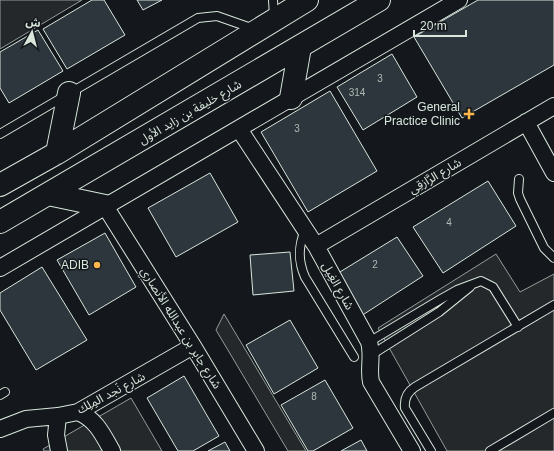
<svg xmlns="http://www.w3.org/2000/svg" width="554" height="451" font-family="Helvetica,'Noto Sans Arabic',sans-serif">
	<rect width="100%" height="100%" fill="#14181c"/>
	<!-- parking -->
	<path fill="#24282b" stroke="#939e99" d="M0,0H82L0,49Z
		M496,254L520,292L554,274V451H447L378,328Z
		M224,314L306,451H288L216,330Z
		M131,398L162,451H44L43,449Z"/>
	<!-- building -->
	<path fill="#2c363c" stroke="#d8e6dc" d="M92,0H104L125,35L67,69L43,29Z
		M137,0H162L143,10Z
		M478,0H554V65L462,118L414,37Z
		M38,30L63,71L9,103L0,88V52Z
		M392,54L417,97L363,130L337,87Z
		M330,91L377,171L308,212L261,132Z
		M210,173L238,222L176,257L148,208Z
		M488,181L516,226L443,273L413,227Z
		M105,233L136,287L89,315L57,260Z
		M397,237L423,276L361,316L335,275Z
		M290,252L294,291L253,295L250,255Z
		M42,267L87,340L36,370L0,310V293Z
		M290,320L318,368L274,394L246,345Z
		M184,376L219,436L193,451H178L147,398Z
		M325,380L353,428L313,451H308L281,405Z
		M361,440L367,451H341Z
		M225,442L230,451H208Z"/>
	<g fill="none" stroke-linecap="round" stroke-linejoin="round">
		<!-- service casing -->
		<g stroke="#d8e6dc" stroke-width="10">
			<path id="service" d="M273,0L274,17
				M0,134L198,18L217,16L254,29
				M519,179L518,193L520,199L544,248L554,258
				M305,230C298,247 298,261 305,277L354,357
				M369,342L441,299L457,290L481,281L493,287L518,327
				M371,355L439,312L470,287
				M0,395L5,392
				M431,451L405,408C404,399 407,392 415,387L554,305
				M490,451L554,413"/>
		</g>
		<!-- minor casing -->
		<g stroke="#d8e6dc" stroke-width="18">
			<path id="minor" d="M526,122L554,173
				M239,129L316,246L369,342C373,356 368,369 371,382L412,451
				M105,206L193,346L256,451
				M316,246L554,106
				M0,268L459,0
				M78,412C96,419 103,435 112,451
				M58,416L56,435L59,451
				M0,429L26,419L58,416L78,412L193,346"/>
		</g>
		<!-- secondary casing -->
		<g stroke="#d8e6dc" stroke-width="24">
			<path id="secondary" d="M291,98L300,47
				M57,153L69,93
				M0,185L57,153L307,0
				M48,194L105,206
				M0,222L379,0"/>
		</g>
		<!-- service -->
		<use href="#service" stroke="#14181c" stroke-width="8"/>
		<!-- minor -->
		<use href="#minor" stroke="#14181c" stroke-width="16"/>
		<!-- secondary -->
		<use href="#secondary" stroke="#14181c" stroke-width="22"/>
	</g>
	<!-- markers -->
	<g fill="#ffb74d" stroke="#14181c" stroke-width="1.5">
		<path d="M467 108h4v4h4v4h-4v4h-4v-4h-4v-4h4z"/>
		<circle cx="97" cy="265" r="4"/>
	</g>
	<g text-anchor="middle" stroke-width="3" stroke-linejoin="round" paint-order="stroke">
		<!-- number labels -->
		<g font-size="10" fill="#adbab4">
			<text x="380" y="82">3</text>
			<text x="357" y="96">314</text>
			<text x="297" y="132">3</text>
			<text x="449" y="226">4</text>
			<text x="375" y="268">2</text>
			<text x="314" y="400">8</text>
		</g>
		<!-- poi labels -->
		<g font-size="12" fill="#d8e6dc" stroke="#14181c" text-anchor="end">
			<text x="460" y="111">General<tspan x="460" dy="14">Practice Clinic</tspan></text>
			<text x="89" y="269">ADIB</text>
		</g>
		<!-- street labels -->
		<g font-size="12" fill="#d8e6dc" stroke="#14181c">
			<text transform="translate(190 112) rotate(-30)" y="4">شارع خليفة بن زايد الأول</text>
			<text transform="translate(435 176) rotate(-30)" y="4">شارع الرَّازقِي</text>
			<text transform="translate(338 286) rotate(61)" y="4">شارع الغِيل</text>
			<text transform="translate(181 328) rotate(58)" y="4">شارع جابر بن عبدالله الأنصاري</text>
			<text transform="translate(111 393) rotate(-28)" y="4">شارع نَجد المِلِك</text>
		</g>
	</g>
	<!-- north arrow -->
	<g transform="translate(32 32) rotate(7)" stroke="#14181c" stroke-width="3" paint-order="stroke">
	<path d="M0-3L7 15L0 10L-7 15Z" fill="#d8e6dc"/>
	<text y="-6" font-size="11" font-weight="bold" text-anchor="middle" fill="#d8e6dc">ش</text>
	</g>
	<!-- scale -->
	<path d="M414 30v6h52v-6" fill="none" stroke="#d8e6dc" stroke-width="2"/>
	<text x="420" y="30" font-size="12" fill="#d8e6dc" stroke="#14181c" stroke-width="3" paint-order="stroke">20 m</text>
</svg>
